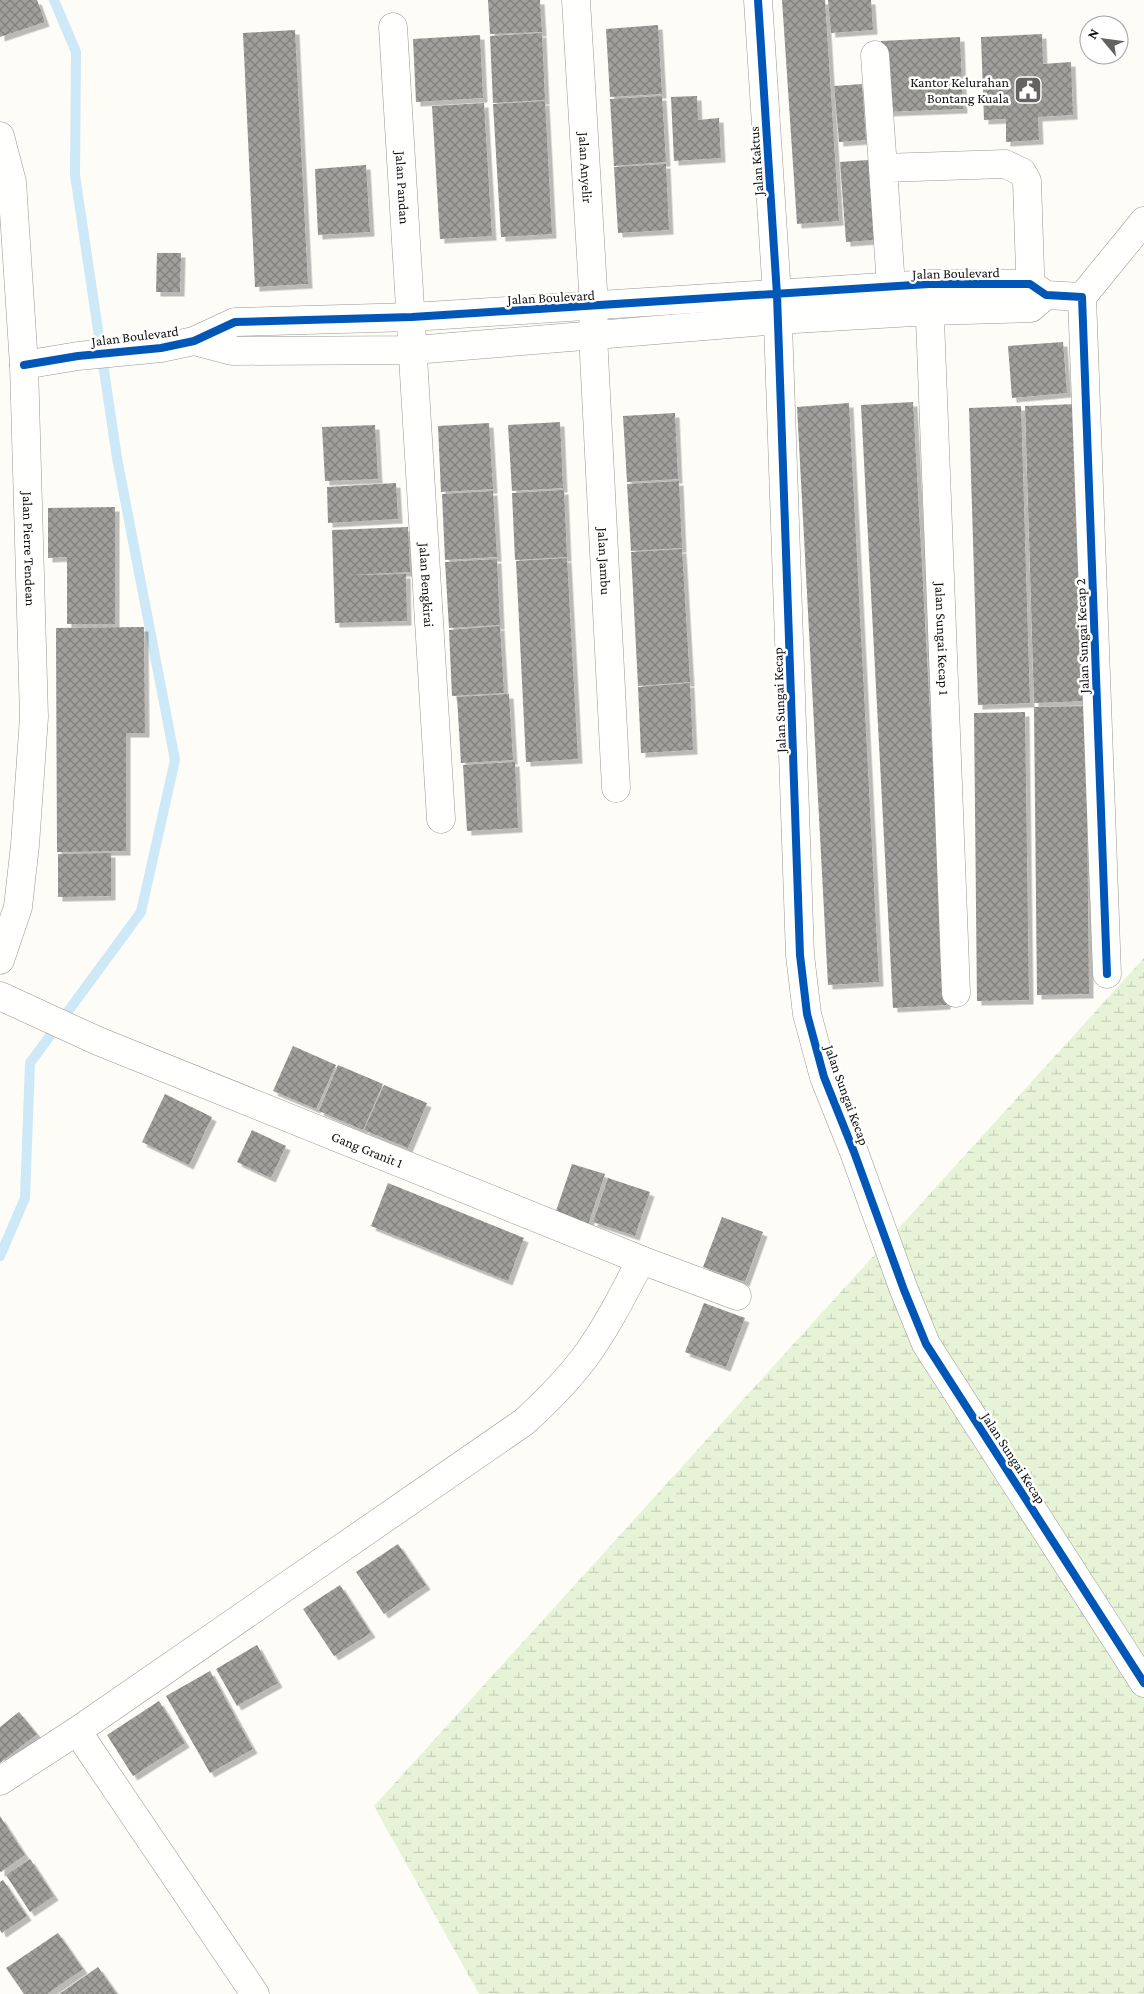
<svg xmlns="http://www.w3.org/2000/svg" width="1144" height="1994" font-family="'Crimson Pro',serif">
	<defs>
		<pattern id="wetland-marsh" width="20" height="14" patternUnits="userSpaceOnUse" patternTransform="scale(1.25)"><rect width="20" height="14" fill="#e7f3d7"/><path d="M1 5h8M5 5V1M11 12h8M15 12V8" fill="none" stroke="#c5cfb8"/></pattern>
		<pattern id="building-cross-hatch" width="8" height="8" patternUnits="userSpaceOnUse" patternTransform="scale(1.25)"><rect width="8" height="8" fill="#a19f9c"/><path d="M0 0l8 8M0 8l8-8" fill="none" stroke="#82807e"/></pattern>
		<filter id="shadow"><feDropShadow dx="4.5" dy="4.5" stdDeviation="0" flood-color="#0004"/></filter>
	</defs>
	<rect width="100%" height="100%" fill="#fdfcf7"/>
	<!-- wetland -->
	<path fill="url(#wetland-marsh)" d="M1144,958V1994H479L374,1806Z"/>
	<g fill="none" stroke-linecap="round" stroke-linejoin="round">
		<!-- stream -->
		<path stroke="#cde8f7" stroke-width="10" d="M0,1256L25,1198L30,1063L141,912L175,760L117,458L75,175L76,52L54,0"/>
	</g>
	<!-- building -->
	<path fill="url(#building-cross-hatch)" filter="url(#shadow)" d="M0,0H37L45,22L0,37Z
		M488,0H540L542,32L490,34Z
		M782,0H825L839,221L797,224Z
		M828,0H871L873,30L831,33Z
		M658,25L662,94L610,97L606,29Z
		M295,30L308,284L255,287L243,33Z
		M542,33L545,100L493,103L490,36Z
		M1042,34L1043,64L1071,62L1073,115L1038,117L1039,140L1006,142V119L984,120L981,37Z
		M480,35L483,98L416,102L413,39Z
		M960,37L963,109L884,112L881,41Z
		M862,84L866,140L839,142L834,86Z
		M662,96L666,162L614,166L610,99Z
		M697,96L698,120L719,118L721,158L674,161L671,97Z
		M545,101L552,234L501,237L493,104Z
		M484,103L492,236L440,239L432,106Z
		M868,160L874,240L846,242L840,162Z
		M666,164L669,230L618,233L614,167Z
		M366,165L370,232L318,235L315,169Z
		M157,253H181L180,292H156Z
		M1063,342L1067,393L1012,398L1008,346Z
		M913,402L946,1005L893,1008L861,405Z
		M849,403L879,982L828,985L797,407Z
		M1077,404L1086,701L1034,703L1025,406Z
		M1021,406L1030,703L978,705L969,408Z
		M675,413L678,479L627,482L623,416Z
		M560,422L563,488L512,491L508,425Z
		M489,423L493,489L441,492L438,426Z
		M375,425L378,479L325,481L322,427Z
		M679,481L682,548L631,551L627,484Z
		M396,483L398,519L328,523L327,487Z
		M564,490L567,557L515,560L512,493Z
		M493,491L497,557L445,560L442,494Z
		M115,507V624H67V557L48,558V508Z
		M408,527L410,572L348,575L406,574L407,621L335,623L332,530Z
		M682,549L690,682L638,686L631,552Z
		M567,558L578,759L526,762L516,561Z
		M497,559L500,625L449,628L445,562Z
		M500,626L504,693L452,696L449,630Z
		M144,627L145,733H126V851L57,852L56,628Z
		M690,683L693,750L641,753L638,687Z
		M509,694L513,760L461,763L457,697Z
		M1086,706L1089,994L1037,995L1034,707Z
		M1025,712L1029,1000L977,1001L974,713Z
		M515,762L518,828L467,831L463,765Z
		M111,853V896L58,897V854Z
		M293,1046L336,1065L316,1109L273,1091Z
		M338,1065L383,1084L363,1130L319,1111Z
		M384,1085L427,1103L408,1148L364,1130Z
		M165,1094L212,1117L189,1165L142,1142Z
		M252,1130L286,1146L271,1178L237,1162Z
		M572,1164L605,1174L588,1225L555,1214Z
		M608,1178L650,1192L635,1236L593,1222Z
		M388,1183L524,1238L508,1281L371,1226Z
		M722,1217L763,1232L745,1282L703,1267Z
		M704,1303L745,1318L726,1367L685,1352Z
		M398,1544L426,1585L384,1614L356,1572Z
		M340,1585L371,1633L334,1656L303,1609Z
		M257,1645L278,1683L237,1706L216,1669Z
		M210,1671L253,1749L210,1773L166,1696Z
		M159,1701L185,1743L133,1776L107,1735Z
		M19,1712L37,1734L0,1763V1727Z
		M0,1816L25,1855L1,1872L0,1871Z
		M30,1859L54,1896L30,1912L6,1875Z
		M3,1880L27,1916L2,1933L0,1930V1882Z
		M58,1933L83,1969L47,1994H24L6,1968Z
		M98,1967L117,1994H59Z"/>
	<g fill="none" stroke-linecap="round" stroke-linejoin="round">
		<!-- minor casing -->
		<g stroke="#979795" stroke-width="29">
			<g id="minor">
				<path id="s1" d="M576,0L594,307L593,335L616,788"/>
				<path d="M758,0L777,295L800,955L807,1014L824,1077L854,1152L904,1290L926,1344L1144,1683"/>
				<path id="s2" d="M393,27L441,819"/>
				<path d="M875,55L883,168"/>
				<path id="s3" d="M0,136L12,182L24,365L34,717L25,845L18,907L0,960"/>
				<path d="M891,287L883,168L1005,164L1022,172L1027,181L1031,301"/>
				<path id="s4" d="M929,293L956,993"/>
				<path d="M1082,297L1107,974"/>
				<path d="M1082,297L1144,221"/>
				<path d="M194,341L232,351L414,350L778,320L930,311L1031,308L1046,295"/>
				<path d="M24,365L78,356L161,348L194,341L235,322L412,317L929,284H1030L1046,295L1082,297"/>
				<path id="s5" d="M0,996L98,1041L641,1260L737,1296"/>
				<path d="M77,1731L255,1994"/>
				<path d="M0,1781L77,1731L524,1422C546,1402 567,1381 585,1357C607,1327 624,1293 641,1260"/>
			</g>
		</g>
		<!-- minor -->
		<use href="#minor" stroke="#fffffe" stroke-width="28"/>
		<!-- cycleway casing -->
		<g stroke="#fff" stroke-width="11">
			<path id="cycleway" d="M758,0L777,295L800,955L807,1014L824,1077L854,1152L904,1290L926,1344L1144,1683
				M24,365L78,356L161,348L194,341L235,322L412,317L929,284H1030L1046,295L1082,297L1107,974"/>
		</g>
		<!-- cycleway -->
		<use href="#cycleway" stroke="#0057b8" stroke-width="8"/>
	</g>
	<!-- icons -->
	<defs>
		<g id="civic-square" transform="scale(1.4375)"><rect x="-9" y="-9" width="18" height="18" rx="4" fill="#646362" stroke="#fff"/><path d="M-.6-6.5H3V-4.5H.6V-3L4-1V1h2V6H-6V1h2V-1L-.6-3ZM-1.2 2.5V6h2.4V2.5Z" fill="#fff"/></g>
	</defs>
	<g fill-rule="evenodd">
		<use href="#civic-square" x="1028" y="90"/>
	</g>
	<g text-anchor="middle" stroke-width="5" stroke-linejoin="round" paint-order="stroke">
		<!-- poi labels -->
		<g font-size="14" fill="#111" stroke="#fff" text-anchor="end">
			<text x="1009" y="87">Kantor Kelurahan<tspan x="1009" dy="16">Bontang Kuala</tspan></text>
		</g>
		<!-- street labels -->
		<g font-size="14" fill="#111" stroke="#fff">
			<text transform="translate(756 161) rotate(-94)" y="5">Jalan Kaktus</text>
			<text dy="5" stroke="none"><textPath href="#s1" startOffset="168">Jalan Anyelir</textPath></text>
			<text dy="5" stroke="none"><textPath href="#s2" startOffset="161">Jalan Pandan</textPath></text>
			<text transform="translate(956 273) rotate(-1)" y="5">Jalan Boulevard</text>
			<text transform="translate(551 297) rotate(-3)" y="5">Jalan Boulevard</text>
			<text transform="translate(135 336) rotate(-7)" y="5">Jalan Boulevard</text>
			<text dy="5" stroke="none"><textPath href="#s3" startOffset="415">Jalan Pierre Tendean</textPath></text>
			<text dy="5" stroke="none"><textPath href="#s1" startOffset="562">Jalan Jambu</textPath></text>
			<text dy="5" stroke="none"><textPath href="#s2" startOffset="559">Jalan Bengkirai</textPath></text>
			<text transform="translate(1082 636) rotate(-92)" y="5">Jalan Sungai Kecap 2</text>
			<text dy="5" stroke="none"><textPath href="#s4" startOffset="346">Jalan Sungai Kecap 1</textPath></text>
			<text transform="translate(779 700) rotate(-92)" y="5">Jalan Sungai Kecap</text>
			<text transform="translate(847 1095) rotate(70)" y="5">Jalan Sungai Kecap</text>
			<text dy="5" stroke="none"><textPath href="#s5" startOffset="398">Gang Granit 1</textPath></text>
			<text transform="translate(1014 1458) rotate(57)" y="5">Jalan Sungai Kecap</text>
		</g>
	</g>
	<!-- north arrow -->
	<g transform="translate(1104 40) rotate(299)"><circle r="24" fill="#ffffff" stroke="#a0a0a0"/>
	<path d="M0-4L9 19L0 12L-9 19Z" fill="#646362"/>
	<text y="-8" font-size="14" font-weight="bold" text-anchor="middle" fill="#111111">N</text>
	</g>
</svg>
